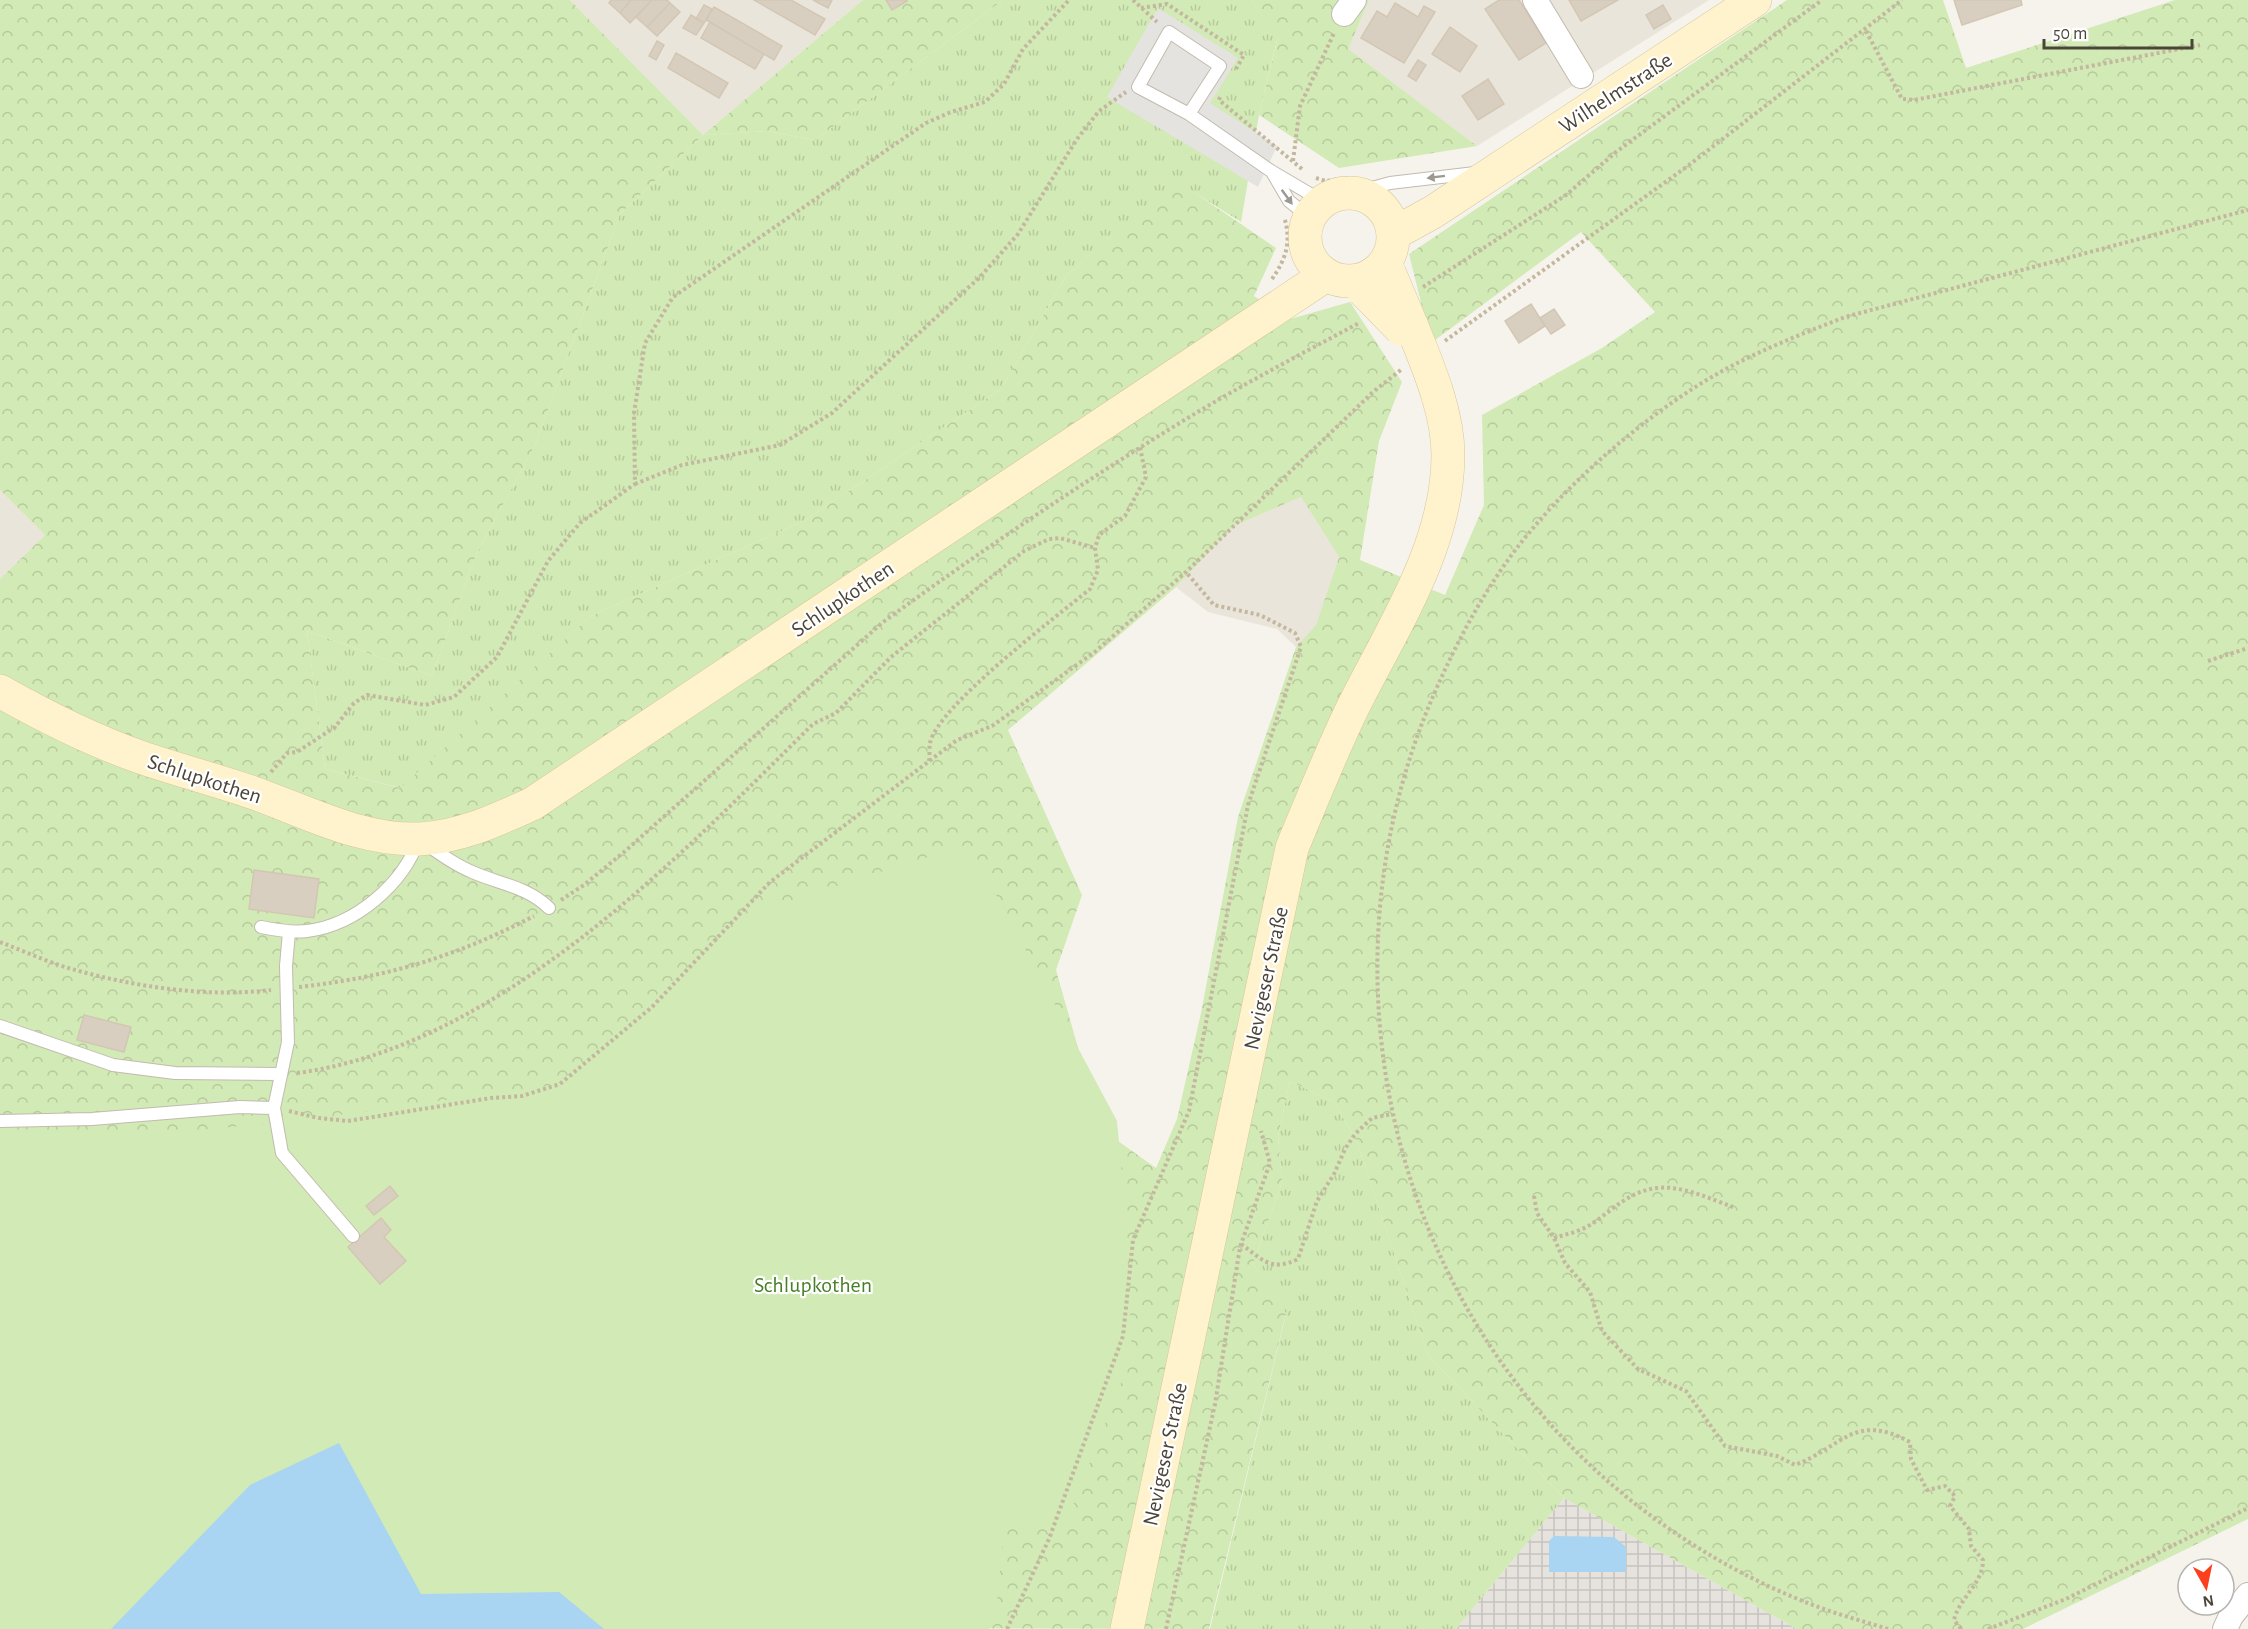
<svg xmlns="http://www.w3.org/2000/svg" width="2248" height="1629" font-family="'Alegreya Sans',sans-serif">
	<defs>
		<pattern id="industrial-grid" width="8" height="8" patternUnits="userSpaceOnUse" patternTransform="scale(1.5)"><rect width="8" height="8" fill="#e6e2dd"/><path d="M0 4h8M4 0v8" fill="none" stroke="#c7c3be"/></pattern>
		<pattern id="grass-tufts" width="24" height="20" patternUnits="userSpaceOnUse" patternTransform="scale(1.5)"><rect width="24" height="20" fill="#d2eab5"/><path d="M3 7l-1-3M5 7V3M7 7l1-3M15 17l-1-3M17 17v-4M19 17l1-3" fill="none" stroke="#b6ca9c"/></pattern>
		<pattern id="forest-crowns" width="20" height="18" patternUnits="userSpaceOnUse" patternTransform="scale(1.5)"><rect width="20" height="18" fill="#d2eab5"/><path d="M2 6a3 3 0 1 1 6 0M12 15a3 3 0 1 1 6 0" fill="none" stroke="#b6ca9c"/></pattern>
	</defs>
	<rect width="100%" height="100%" fill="#f6f3ec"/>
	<!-- residential -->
	<path fill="#eae5da" d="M570,0H863L703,135Z
		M1369,0H1709L1477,146L1347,49Z
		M0,490L45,535L0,579Z
		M1301,497L1339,557L1316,626L1296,647L1277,629L1208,612L1176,587L1234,526Z"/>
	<!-- industrial -->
	<path fill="url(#industrial-grid)" d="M1564,1498L1797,1629H1456Z"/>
	<!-- grass -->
	<path fill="url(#grass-tufts)" d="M1003,0H1252L1277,40L1259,115L1241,222L1176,181L1066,276L1001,389L804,521L591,616L401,788L325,769L307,631L432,676L476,555L535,445L620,214L703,135L767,131L815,140Z
		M1290,1081L1334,1102L1357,1142L1428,1355L1564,1498L1456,1629H1210L1286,1314L1253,1264L1282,1182L1278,1136Z"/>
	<!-- forest -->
	<path fill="url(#forest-crowns)" fill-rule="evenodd" d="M0,0H570L703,135L863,0H1003L815,140L767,131L703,135L620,214L535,445L476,555L432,676L307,631L325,769L400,788L591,616L804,521L1001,389L1066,276L1176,180L1276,248L1254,296L1290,319L1350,302L1402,382L1379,441L1360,560L1445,595L1484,505L1482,415L1602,348L1655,312L1581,232L1431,343L1409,254L1787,0H1943L1966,68L2175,0H2248V1519L2023,1629H1797L1564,1498L1428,1355L1357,1142L1334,1102L1290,1081L1278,1136L1282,1182L1253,1264L1286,1313L1209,1629L0,1626V579L45,535L0,490ZM1301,497L1339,557L1316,625L1296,647L1238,817L1201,1013L1177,1119L1156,1168L1101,1129L1056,970L1082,895L1008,730L1176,587L1234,526Z
		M1252,0H1369L1348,49L1477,146L1339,168L1259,115L1277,41Z"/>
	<!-- park -->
	<path fill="#d2eab5" d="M969,844L1117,1121L1125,1205L1132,1355L1065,1526L1004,1529L997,1602L989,1629H0V1138L122,1137L297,1121L574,1082L767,908Z"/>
	<!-- parking -->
	<path fill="#e5e3e0" d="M1158,8L1238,58L1210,103L1277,146L1258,187L1107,97Z"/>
	<!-- water -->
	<path fill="#a9d4f2" d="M339,1443L421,1594L559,1592L604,1629H111L250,1485Z
		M1554,1536L1614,1537L1626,1547V1572H1549V1541Z"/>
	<!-- building -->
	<path fill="#d8cfc1" stroke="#d3c7b4" stroke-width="1.5" d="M611,0H631L620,13L609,3Z
		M631,0H652L630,23L620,13Z
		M652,0H667L670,3L647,27L636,17Z
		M754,0H791L825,19L815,35Z
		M813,0H832L828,8Z
		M886,0H907V1L892,10Z
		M1499,0H1519L1546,43L1519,60L1485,9Z
		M1569,0H1618L1581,21Z
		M1954,0H2021L2022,5L1962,25Z
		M670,3L680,12L657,36L647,27Z
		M1395,3L1418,17L1424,6L1435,12L1404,63L1361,38L1377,11L1387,17Z
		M704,5L712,9L704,23L696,19Z
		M1663,5L1671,19L1654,29L1646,15Z
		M714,7L782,46L774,60L706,20Z
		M691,15L704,23L696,35L683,28Z
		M710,22L764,54L755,69L701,38Z
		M1450,27L1477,46L1460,72L1432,54Z
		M657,41L664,45L656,60L649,56Z
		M676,53L728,83L719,98L668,68Z
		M1418,60L1426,65L1416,81L1408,76Z
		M1488,79L1504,104L1478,120L1462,96Z
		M1531,304L1545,326L1519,343L1505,321Z
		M1554,309L1565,325L1551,334L1540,318Z
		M254,870L319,879L314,918L249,909Z
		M84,1015L131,1027L124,1052L77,1040Z
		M390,1186L398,1196L374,1215L366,1206Z
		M381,1218L391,1230L384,1237L406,1261L380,1284L348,1247Z"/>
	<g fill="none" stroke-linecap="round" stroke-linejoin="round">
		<!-- service casing -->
		<g stroke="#c2bbae" stroke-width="14">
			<path id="service" d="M1189,114L1220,66L1169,32L1138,87L1189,114L1271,171L1322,201
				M1272,172L1289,201L1309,217
				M1354,193L1390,183L1475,173
				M261,927C276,930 292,933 307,931C356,925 403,884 419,839C436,851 451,863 470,871C498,884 527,886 549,908
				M286,966L289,932
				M287,1006L288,1042L274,1108L282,1153L353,1236
				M0,1026L113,1065L175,1073L280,1074
				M0,1121L92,1119L240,1107L274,1108"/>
		</g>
		<!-- minor casing -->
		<g stroke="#c2bbae" stroke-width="26">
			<path id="minor" d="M1535,0L1581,76
				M1344,14L1354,0
				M2225,1629L2231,1616L2248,1595"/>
		</g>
		<!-- secondary casing -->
		<g stroke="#d6c79b" stroke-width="34">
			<path id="secondary" d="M1305 237a44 44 0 1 1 88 0a44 44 0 1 1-88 0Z
				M1393,234L1433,212L1755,0
				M0,691C44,716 92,740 140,757C178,770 216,780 254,793C307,812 361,841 420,839C461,837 496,820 532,804L1326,275
				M1127,1629L1292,848C1312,800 1331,752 1354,705C1393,627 1448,545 1448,455C1448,411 1427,364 1411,324"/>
		</g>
		<!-- path -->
		<path stroke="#c4b79f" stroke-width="4" stroke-dasharray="3 3" stroke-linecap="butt" d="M1133,0L1157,22
			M1141,8L1167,4L1244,55L1236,69
			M1866,31L1902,99L1914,100L2200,45
			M1220,97L1219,100L1302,169
			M1293,161L1300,106L1334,33
			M1316,178L1326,181L1347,178
			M1272,279C1286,259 1292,241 1284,217
			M1423,287L1566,195L1616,152L1822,0
			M1445,341L1689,165L1902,0
			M635,484L682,465L780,445L832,413L980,277L1018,234L1077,139L1099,111L1126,92
			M2208,661L2248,648
			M929,761C930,755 929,748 930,743C938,706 1056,617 1090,589L1098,570L1095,548L1099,535L1125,516L1146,477L1140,447
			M271,772L287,753L297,752L335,727L354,703L367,695L425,705L454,697L497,657L548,561L580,523L635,484L634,413L645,343L673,297L926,123L951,112L985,102L1004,84L1023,49L1069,0
			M561,900L584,885L624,852L882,623C983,549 1089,478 1196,413C1249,381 1305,352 1359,323
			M0,942C21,950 43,960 65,967C129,986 204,998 271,990
			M299,987C388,977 455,957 534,916
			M297,1073C499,1046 676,860 813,724L836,713L891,657L1024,551L1049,539L1060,538L1095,548
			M289,1111L318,1118L348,1121L491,1098L522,1096L560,1084L652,1007L770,882L957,740L992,726L1096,651L1186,572L1373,392L1402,369
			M1534,1196L1537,1213L1554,1238L1565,1263L1590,1292L1602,1331L1638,1369L1686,1391L1725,1446L1777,1456L1795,1465C1844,1446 1854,1412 1910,1442L1911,1459L1927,1490L1945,1486L1955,1496L1950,1506L1969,1529L1971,1546L1983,1560C1983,1584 1959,1598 1954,1620L1961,1629
			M1554,1238C1567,1234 1582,1231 1593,1223C1614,1209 1630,1191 1657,1188C1681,1185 1711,1199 1733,1207
			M1241,1244C1263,1260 1271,1272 1298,1259L1317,1201L1334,1174L1345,1149L1355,1134L1372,1118L1392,1114
			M1007,1629L1049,1539L1123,1336L1133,1240L1189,1111L1248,805L1301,647L1295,633L1260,615L1214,605L1186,572
			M1166,1629L1215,1404L1240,1247L1270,1163L1261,1131
			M1888,1629C1866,1622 1843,1616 1821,1608C1736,1577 1655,1526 1590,1465C1378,1265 1319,948 1438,685C1463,629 1494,573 1534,527C1583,469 1657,407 1724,370C1763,349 1804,333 1845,317L2248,210
			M1988,1629L2066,1599L2248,1508"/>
		<!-- service -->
		<use href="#service" stroke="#fff" stroke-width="12"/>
		<!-- minor -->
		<use href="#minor" stroke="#fff" stroke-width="24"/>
		<!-- secondary -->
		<use href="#secondary" stroke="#fff3cd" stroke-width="33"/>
		<!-- service-bridge casing -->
		<g stroke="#c2bbae" stroke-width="14" stroke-linecap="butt">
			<path id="service-bridge" d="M286,966L287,1006"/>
		</g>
		<!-- secondary-bridge casing -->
		<g stroke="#d6c79b" stroke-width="34" stroke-linecap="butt">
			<path id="secondary-bridge" d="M1389,272L1411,324
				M1363,290L1401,329"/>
		</g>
		<!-- service-bridge -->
		<use href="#service-bridge" stroke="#fff" stroke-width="12"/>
		<!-- secondary-bridge -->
		<use href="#secondary-bridge" stroke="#fff3cd" stroke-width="33"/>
	</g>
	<!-- one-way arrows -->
	<defs><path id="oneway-solid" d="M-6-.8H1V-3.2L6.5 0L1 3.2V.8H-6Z" transform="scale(1.5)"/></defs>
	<g fill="#9c9892">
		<use href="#oneway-solid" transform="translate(1436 177) rotate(173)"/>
		<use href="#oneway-solid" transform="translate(1287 197) rotate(54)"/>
	</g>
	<g text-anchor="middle" stroke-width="4.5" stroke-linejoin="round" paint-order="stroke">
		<!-- street labels -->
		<g font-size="22" fill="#4b4439" stroke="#fff">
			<text transform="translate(1615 92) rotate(-33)" y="8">Wilhelmstraße</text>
			<text transform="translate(842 598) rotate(-34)" y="8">Schlupkothen</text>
			<text transform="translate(205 778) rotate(18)" y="8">Schlupkothen</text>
			<text transform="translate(1265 978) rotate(-78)" y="8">Nevigeser Straße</text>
			<text transform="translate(1164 1454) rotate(-78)" y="8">Nevigeser Straße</text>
		</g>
		<!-- park labels -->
		<g font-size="22" fill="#4a7f2a" stroke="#fff">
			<text x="813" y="1292">Schlupkothen</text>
		</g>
	</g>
	<!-- north arrow -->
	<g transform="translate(2206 1587) rotate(171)"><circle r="28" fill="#ffffff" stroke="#b7b4b0" stroke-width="1.5"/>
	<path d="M0-4.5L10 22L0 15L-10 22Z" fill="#fc3f1d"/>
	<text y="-9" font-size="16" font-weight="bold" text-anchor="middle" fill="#4b4439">N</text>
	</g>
	<!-- scale -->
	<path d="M2044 39v9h148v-9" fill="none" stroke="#4b4439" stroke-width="3"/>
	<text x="2053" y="39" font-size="18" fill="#4b4439" stroke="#ffffff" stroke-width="4.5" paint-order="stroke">50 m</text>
</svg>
